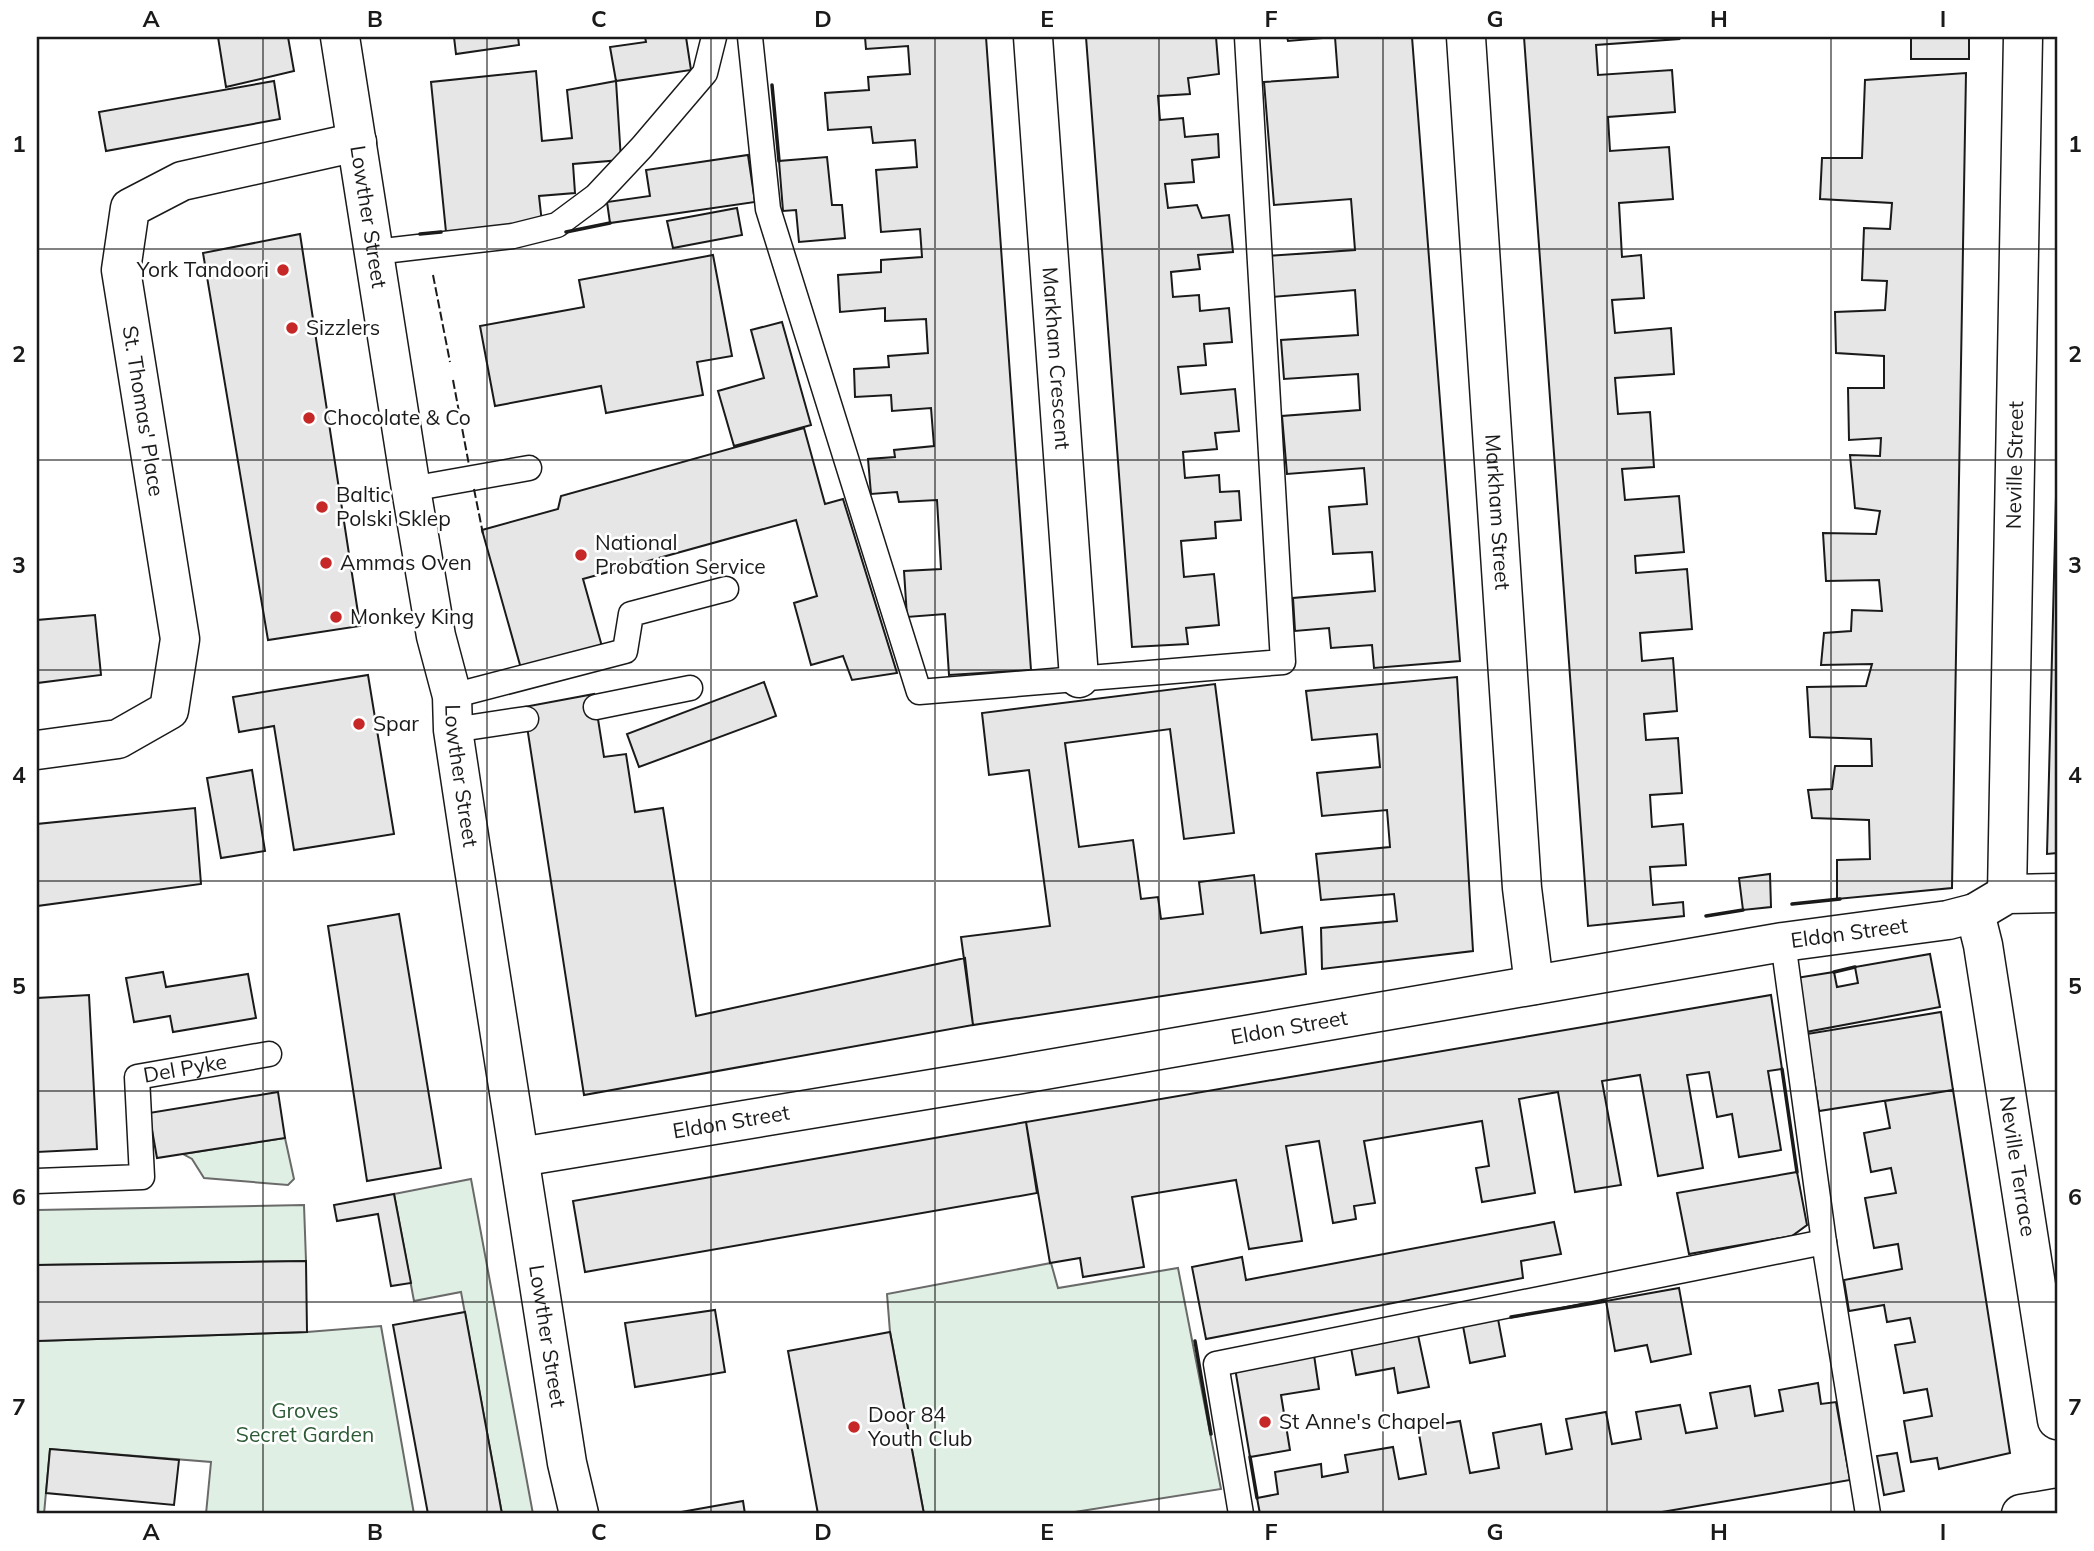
<svg xmlns="http://www.w3.org/2000/svg" width="2094" height="1551" font-family="Mulish,sans-serif">
	<rect width="100%" height="100%" fill="#fff"/>
	<!-- green -->
	<path fill="#e0efe3" stroke="#6a6a6a" stroke-width="2" d="M285,1138L294,1179L288,1185L204,1178L192,1159L183,1154Z
		M471,1179L533,1514H502L461,1292L414,1301L394,1194Z
		M304,1205L306,1261L37,1265V1210Z
		M1051,1263L1058,1288L1178,1268L1221,1489L1062,1514H924L890,1332L887,1294Z
		M381,1326L414,1514H206L211,1462L50,1449L44,1514H37V1341L307,1332Z"/>
	<!-- building -->
	<path fill="#e6e6e6" stroke="#1a1a1a" stroke-width="2" d="M218,37H288L294,71L226,87Z
		M454,37H518L519,45L456,54Z
		M645,37H686L691,70L616,81L610,47L646,42Z
		M865,37H986L1031,670L949,675L945,614L907,617L904,571L941,569L937,500L899,502L897,492L871,494L868,459L895,457L894,450L934,446L931,408L892,411L891,395L855,397L854,369L889,367L888,356L928,353L926,319L885,321V308L840,312L838,275L881,272V260L922,257L920,229L881,232L876,170L917,167L915,140L873,143L871,127L828,130L825,93L869,90L868,77L910,74L908,46L866,49Z
		M1086,37H1216L1219,74L1188,78L1190,94L1158,96L1160,120L1183,118L1185,137L1218,134L1219,157L1192,160L1194,182L1165,184L1168,208L1197,205L1202,218L1229,215L1233,252L1198,255L1200,269L1171,272L1173,297L1199,295L1200,311L1229,308L1232,342L1204,344L1206,365L1178,367L1181,394L1235,389L1239,431L1215,433L1217,449L1183,452L1185,478L1219,475L1220,492L1239,491L1241,520L1215,522L1216,538L1181,541L1184,577L1214,574L1219,625L1186,628L1188,644L1132,647Z
		M1287,37H1412L1460,661L1374,668L1372,645L1331,648L1329,628L1295,631L1293,598L1375,591L1372,552L1333,554L1329,507L1367,504L1364,468L1287,474L1282,416L1360,410L1358,374L1284,379L1281,340L1358,335L1355,290L1272,297L1268,256L1355,250L1351,199L1274,205L1264,82L1338,77L1335,37L1288,41Z
		M1524,37H1678L1679,39L1596,45L1598,75L1672,70L1675,112L1608,117L1610,151L1669,147L1673,199L1619,203L1622,257L1641,255L1644,298L1612,300L1615,333L1671,328L1674,374L1615,378L1618,414L1650,412L1654,467L1622,469L1625,500L1679,496L1684,552L1635,556L1636,573L1687,569L1692,629L1640,633L1642,661L1673,658L1677,711L1644,714L1646,740L1678,738L1682,793L1650,795L1652,827L1683,824L1686,865L1650,867L1653,905L1683,902L1684,916L1588,926Z
		M1911,37H1969V59H1911Z
		M536,71L542,141L572,138L567,90L616,81L621,160L573,164L575,193L539,196L542,223L446,232L431,82Z
		M1966,73L1952,888L1837,899V860L1870,859L1869,820L1812,818L1808,790L1832,789L1835,766H1872L1871,739L1810,737L1807,687L1866,686L1872,664L1821,665L1824,633L1851,631L1852,610L1882,611L1879,580L1826,581L1823,533L1876,534L1880,511L1855,508L1850,455L1880,456L1881,438L1849,440L1848,388H1884V356L1836,353L1835,312L1885,310L1887,281L1862,280L1864,228L1890,229L1892,203L1820,199L1822,158H1862L1865,80Z
		M274,81L280,119L106,151L99,112Z
		M748,155L755,202L610,223L607,202L650,196L646,170Z
		M827,157L832,205H842L845,238L799,242L796,210L783,211L779,161Z
		M737,208L742,235L673,248L667,221Z
		M300,234L360,626L268,640L203,253Z
		M713,255L732,356L697,362L703,395L606,413L601,386L495,406L480,326L584,307L579,280Z
		M782,322L811,425L734,446L718,391L764,378L751,330Z
		M804,428L825,504L843,499L897,673L852,680L843,656L811,665L794,603L817,596L796,520L583,579L603,650L522,672L482,530L558,509L561,496Z
		M2057,457V853L2047,854Z
		M95,615L101,675L37,683V620Z
		M368,675L394,834L294,850L274,726L239,732L233,697Z
		M1457,677L1473,951L1322,969L1321,928L1397,921L1394,894L1321,900L1316,854L1390,847L1387,810L1322,816L1317,773L1380,767L1377,734L1312,740L1306,691Z
		M764,682L776,716L639,767L627,734Z
		M1215,684L1234,833L1184,839L1170,729L1065,743L1079,847L1133,840L1141,899L1158,897L1161,919L1203,914L1199,882L1254,875L1261,933L1302,927L1306,974L973,1025L961,937L1050,926L1029,770L989,775L982,713Z
		M594,694L604,757L626,754L635,812L663,808L696,1016L965,958L973,1025L584,1095L524,707Z
		M252,770L265,851L221,858L207,778Z
		M195,808L201,884L37,906V824Z
		M1770,874L1771,907L1743,910L1739,878Z
		M399,914L441,1168L367,1181L328,926Z
		M1930,954L1940,1007L1806,1032L1796,978L1834,972L1837,987L1858,983L1855,967Z
		M163,972L166,987L248,974L256,1018L173,1032L170,1016L134,1022L126,978Z
		M89,995L97,1149L37,1152V998Z
		M1771,995L1782,1069L1768,1071L1781,1150L1739,1157L1732,1114L1717,1117L1709,1072L1687,1075L1703,1168L1658,1176L1640,1075L1602,1081L1621,1185L1575,1192L1558,1092L1519,1099L1535,1193L1482,1202L1476,1168L1489,1166L1482,1121L1364,1141L1375,1203L1354,1206L1356,1219L1333,1223L1319,1141L1286,1146L1302,1241L1249,1249L1236,1180L1132,1197L1144,1267L1083,1277L1080,1258L1050,1263L1026,1122Z
		M1941,1012L1953,1090L1819,1111L1807,1034Z
		M1953,1090L2010,1453L1939,1469L1937,1458L1911,1462L1904,1421L1932,1416L1927,1389L1904,1393L1895,1345L1915,1342L1910,1318L1887,1322L1884,1305L1849,1311L1844,1280L1902,1269L1898,1244L1874,1248L1865,1198L1896,1193L1891,1168L1871,1172L1864,1133L1890,1128L1885,1101Z
		M278,1092L285,1138L157,1158L149,1113Z
		M1026,1122L1037,1193L585,1272L573,1201Z
		M1797,1172L1807,1225L1792,1236L1689,1254L1677,1193Z
		M394,1194L411,1283L391,1286L378,1214L337,1221L334,1205Z
		M1554,1222L1561,1254L1521,1261L1523,1278L1206,1339L1192,1267L1242,1257L1246,1280Z
		M306,1261L307,1332L37,1341V1265Z
		M1679,1288L1691,1354L1651,1362L1647,1345L1615,1351L1606,1301Z
		M715,1310L725,1372L635,1387L625,1323Z
		M465,1312L502,1514H428L393,1325Z
		M1498,1319L1505,1356L1470,1363L1463,1326Z
		M890,1332L924,1514H818L788,1351Z
		M1418,1335L1429,1387L1398,1393L1394,1368L1356,1375L1351,1348Z
		M1314,1355L1319,1389L1281,1395L1290,1450L1250,1457L1235,1368Z
		M1818,1383L1821,1404L1836,1402L1850,1480L1650,1514H1260L1257,1498L1278,1494L1275,1472L1321,1464L1322,1477L1348,1472L1345,1455L1393,1447L1399,1479L1426,1474L1418,1428L1460,1421L1470,1473L1499,1468L1493,1433L1541,1424L1546,1454L1572,1449L1566,1419L1606,1412L1612,1444L1641,1439L1636,1412L1680,1405L1686,1433L1717,1428L1710,1393L1750,1386L1755,1416L1783,1411L1779,1390Z
		M50,1449L179,1460L174,1505L46,1493Z
		M1897,1453L1904,1491L1884,1495L1877,1456Z
		M743,1501L745,1514H670Z"/>
	<g fill="none" stroke-linecap="round" stroke-linejoin="round">
		<!-- service casing -->
		<g stroke="#1a1a1a" stroke-width="27">
			<g id="service">
				<path d="M750,37L768,209L919,692L1283,662L1247,37"/>
				<path d="M375,252L513,236L557,225L596,196L642,147L705,73L714,37"/>
				<path d="M411,489L529,468"/>
				<path d="M452,696L625,651L631,614L726,589"/>
				<path d="M596,707L690,688"/>
				<path d="M453,730L526,719"/>
				<path d="M1783,942L1824,1242L1868,1514"/>
				<path id="s1" d="M37,1181L142,1177L137,1077L269,1054"/>
				<path d="M1241,1514L1216,1364L1824,1242"/>
			</g>
		</g>
		<!-- minor casing -->
		<g stroke="#1a1a1a" stroke-width="41">
			<g id="minor">
				<path id="s2" d="M340,37L411,489L436,636L452,696L453,730L472,856L567,1463L579,1514"/>
				<path id="s3" d="M1033,37L1079,678"/>
				<path id="s4" d="M1466,37L1522,888L1534,985"/>
				<path d="M37,750L118,739L169,710L180,639L121,270L130,208L182,181L357,142"/>
				<path id="s5" d="M2007,894L2023,37"/>
				<path id="s6" d="M1975,913L1983,945L2057,1420"/>
				<path id="s7" d="M520,1157L998,1078L1783,942L1948,920L1975,913L2007,894L2057,893"/>
				<path d="M2021,1514L2057,1508"/>
			</g>
		</g>
		<!-- service -->
		<use href="#service" stroke="#fff" stroke-width="24"/>
		<!-- minor -->
		<use href="#minor" stroke="#fff" stroke-width="38"/>
		<!-- fence -->
		<path stroke="#1a1a1a" stroke-width="2" stroke-dasharray="9 3.5" stroke-linecap="butt" d="M433,275L450,362
			M453,380L469,465
			M474,489L483,534"/>
		<!-- wall -->
		<path stroke="#1a1a1a" stroke-width="3.5" d="M772,85L779,161
			M566,232L610,223
			M420,234L441,232
			M1792,904L1840,899
			M1706,916L1743,910
			M1834,972L1855,967
			M1782,1069L1797,1172
			M1511,1317L1606,1301
			M1195,1341L1211,1434
			M1250,1457L1257,1498"/>
	</g>
	<!-- grid -->
	<path fill="none" stroke="#1a1a1a" stroke-width="2" stroke-opacity="0.55" d="M263,37V1514M487,37V1514M711,37V1514M935,37V1514M1159,37V1514M1383,37V1514M1607,37V1514M1831,37V1514M37,249H2057M37,460H2057M37,670H2057M37,881H2057M37,1091H2057M37,1302H2057"/>
	<!-- markers -->
	<g fill="#c62828" stroke="#fff" stroke-width="2.5">
		<circle cx="283" cy="270" r="7"/>
		<circle cx="292" cy="328" r="7"/>
		<circle cx="309" cy="418" r="7"/>
		<circle cx="322" cy="507" r="7"/>
		<circle cx="581" cy="555" r="7"/>
		<circle cx="326" cy="563" r="7"/>
		<circle cx="336" cy="617" r="7"/>
		<circle cx="359" cy="724" r="7"/>
		<circle cx="1265" cy="1422" r="7"/>
		<circle cx="854" cy="1427" r="7"/>
	</g>
	<g text-anchor="middle" stroke-width="5" stroke-linejoin="round" paint-order="stroke">
		<!-- street labels -->
		<g font-size="21" fill="#1a1a1a" stroke="#fff">
			<text dy="7" stroke="none"><textPath href="#s2" startOffset="182">Lowther Street</textPath></text>
			<text dy="7" stroke="none"><textPath href="#s3" startOffset="322">Markham Crescent</textPath></text>
			<text transform="translate(143 411) rotate(81)" y="7">St. Thomas' Place</text>
			<text dy="7" stroke="none"><textPath href="#s5" startOffset="429">Neville Street</textPath></text>
			<text dy="7" stroke="none"><textPath href="#s4" startOffset="476">Markham Street</textPath></text>
			<text dy="7" stroke="none"><textPath href="#s2" startOffset="749">Lowther Street</textPath></text>
			<text dy="7" stroke="none"><textPath href="#s7" startOffset="1348">Eldon Street</textPath></text>
			<text dy="7" stroke="none"><textPath href="#s7" startOffset="780">Eldon Street</textPath></text>
			<text dy="7" stroke="none"><textPath href="#s1" startOffset="254">Del Pyke</textPath></text>
			<text dy="7" stroke="none"><textPath href="#s7" startOffset="214">Eldon Street</textPath></text>
			<text dy="7" stroke="none"><textPath href="#s6" startOffset="257">Neville Terrace</textPath></text>
			<text dy="7" stroke="none"><textPath href="#s2" startOffset="1316">Lowther Street</textPath></text>
		</g>
		<!-- poi labels -->
		<g font-size="21" fill="#1a1a1a" stroke="#fff" text-anchor="start">
			<text x="269" y="277" text-anchor="end">York Tandoori</text>
			<text x="306" y="335">Sizzlers</text>
			<text x="323" y="425">Chocolate &amp; Co</text>
			<text x="336" y="502">Baltic<tspan x="336" dy="24">Polski Sklep</tspan></text>
			<text x="595" y="550">National<tspan x="595" dy="24">Probation Service</tspan></text>
			<text x="340" y="570">Ammas Oven</text>
			<text x="350" y="624">Monkey King</text>
			<text x="373" y="731">Spar</text>
			<text x="868" y="1422">Door 84<tspan x="868" dy="24">Youth Club</tspan></text>
			<text x="1279" y="1429">St Anne's Chapel</text>
		</g>
		<!-- park labels -->
		<g font-size="21" fill="#2b5a34" stroke="#fff">
			<text x="305" y="1418">Groves<tspan x="305" dy="24">Secret Garden</tspan></text>
		</g>
	</g>
	<!-- border -->
	<rect width="2094" height="1551" fill="none" stroke="#ffffff" stroke-width="77"/>
	<rect x="38" y="38" width="2018" height="1474" fill="none" stroke="#1a1a1a" stroke-width="2.5"/>
	<g font-size="23" text-anchor="middle" font-weight="bold" fill="#1a1a1a">
		<text x="151" y="27">A</text>
		<text x="375" y="27">B</text>
		<text x="599" y="27">C</text>
		<text x="823" y="27">D</text>
		<text x="1047" y="27">E</text>
		<text x="1271" y="27">F</text>
		<text x="1495" y="27">G</text>
		<text x="1719" y="27">H</text>
		<text x="1943" y="27">I</text>
		<text x="19" y="152">1</text>
		<text x="2075" y="152">1</text>
		<text x="19" y="362">2</text>
		<text x="2075" y="362">2</text>
		<text x="19" y="573">3</text>
		<text x="2075" y="573">3</text>
		<text x="19" y="783">4</text>
		<text x="2075" y="783">4</text>
		<text x="19" y="994">5</text>
		<text x="2075" y="994">5</text>
		<text x="19" y="1205">6</text>
		<text x="2075" y="1205">6</text>
		<text x="19" y="1415">7</text>
		<text x="2075" y="1415">7</text>
		<text x="151" y="1540">A</text>
		<text x="375" y="1540">B</text>
		<text x="599" y="1540">C</text>
		<text x="823" y="1540">D</text>
		<text x="1047" y="1540">E</text>
		<text x="1271" y="1540">F</text>
		<text x="1495" y="1540">G</text>
		<text x="1719" y="1540">H</text>
		<text x="1943" y="1540">I</text>
	</g>
</svg>
